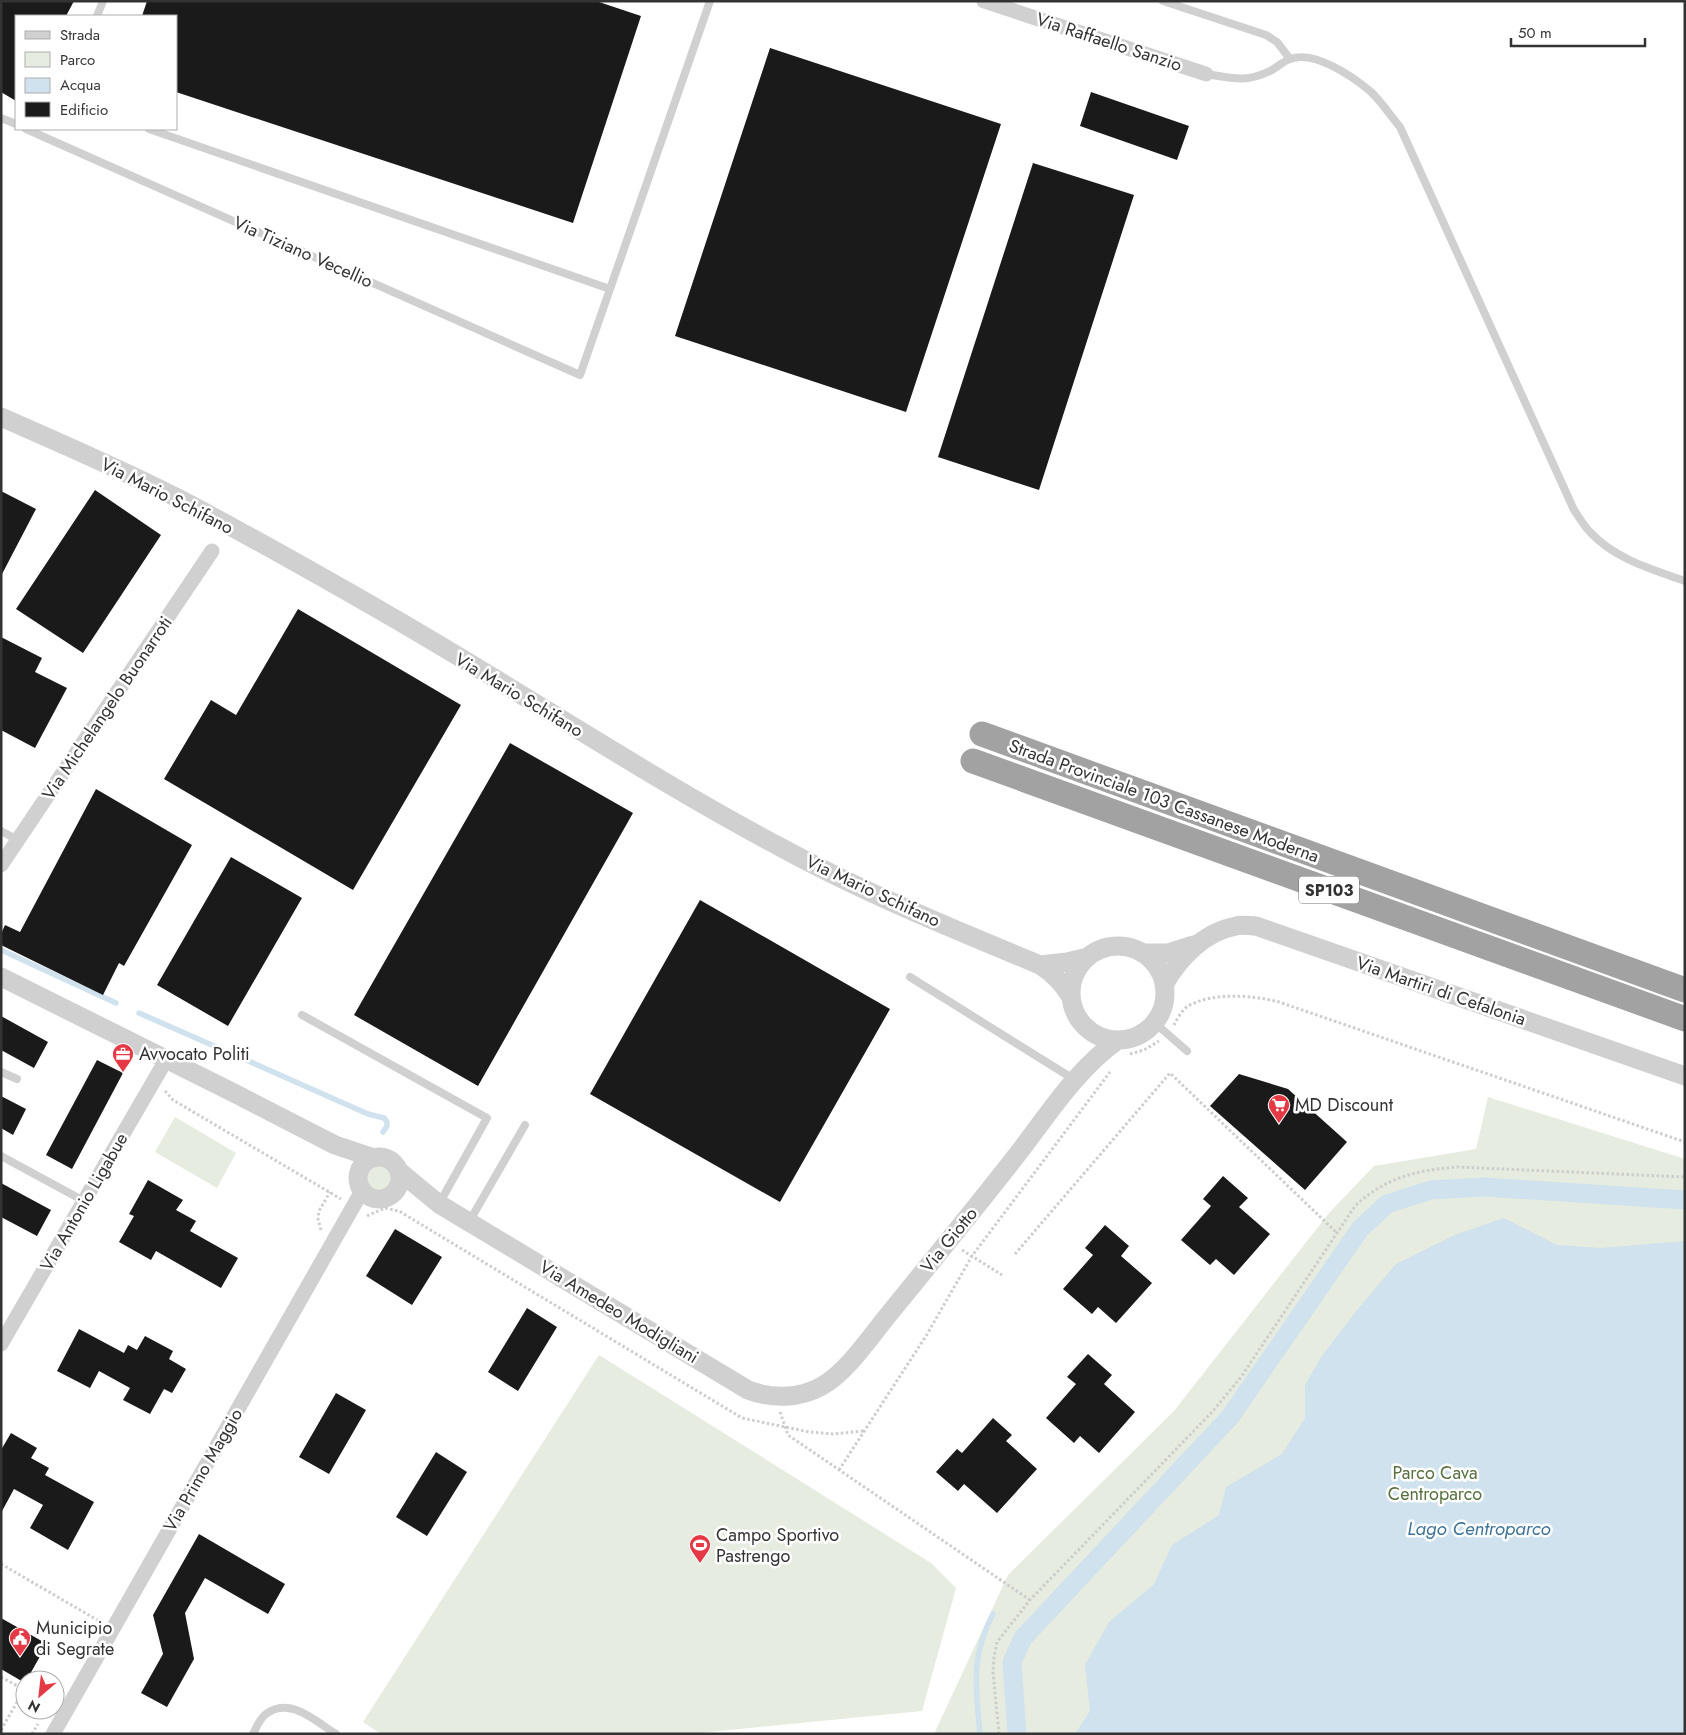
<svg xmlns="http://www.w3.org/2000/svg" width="1686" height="1735" font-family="Jost,sans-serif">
	<rect width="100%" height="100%" fill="#fff"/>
	<!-- green -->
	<path fill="#e6ecdf" d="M1488,1097L1685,1159V1734H934L1008,1575L1174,1411L1329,1213L1374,1166L1476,1149Z
		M175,1117L236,1153L217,1188L155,1152Z
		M364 1178a15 15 0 1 1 30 0a15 15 0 1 1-30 0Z
		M599,1355L931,1563L956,1588L922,1711L689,1734H381L363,1722Z"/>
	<!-- water -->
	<path fill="#cfe2ee" d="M1504,1218L1557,1245L1600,1248L1685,1241V1734H1075L1090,1711L1085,1665L1109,1622L1154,1584L1172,1545L1219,1515L1226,1487L1282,1454L1305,1418V1385L1321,1357L1357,1310L1396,1264L1457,1234Z"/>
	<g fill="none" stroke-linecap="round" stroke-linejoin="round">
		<!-- stream -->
		<path stroke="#cfe2ee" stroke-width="5.5" d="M1,950L116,1003
			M139,1013L221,1049
			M244,1059L368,1114L384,1118L387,1122V1126L383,1132
			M980,1734C976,1687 970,1658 993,1614"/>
		<!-- canal -->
		<path stroke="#cfe2ee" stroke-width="19" d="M1017,1734L1012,1662L1023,1638L1230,1417L1360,1229L1387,1204L1431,1190L1484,1187L1685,1200"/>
	</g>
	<!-- building -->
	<path fill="#1a1a1a" d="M1,1H74L66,16H16V101L1,92Z
		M147,1H596L641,16L573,223L176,92V16H142Z
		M770,48L1001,124L906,412L675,336Z
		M1091,92L1189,126L1177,160L1080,126Z
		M1033,163L1134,195L1039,490L938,457Z
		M95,490L161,535L83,653L16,609Z
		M1,491L36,509L1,576Z
		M298,609L461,705L353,890L164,779L211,700L236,715Z
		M1,637L42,658L35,672L67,688L35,748L1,730Z
		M510,743L633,813L478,1086L354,1015Z
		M96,789L192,845L124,966L119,963L103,995L1,945V934L5,925L20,932Z
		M231,857L302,898L228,1026L157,985Z
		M700,900L890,1009L780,1202L590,1094Z
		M1,1016L48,1042L34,1068L1,1050Z
		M97,1060L123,1073L72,1169L46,1155Z
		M1239,1074L1288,1089L1347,1142L1305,1190L1210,1106Z
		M1,1096L26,1109L13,1135L1,1128Z
		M1223,1176L1248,1198L1239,1207L1270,1234L1234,1275L1216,1259L1210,1265L1181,1240L1211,1206L1203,1199Z
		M148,1180L183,1200L176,1210L196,1221L190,1231L238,1258L221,1288L156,1251L151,1260L119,1242L134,1216L129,1214Z
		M1,1183L51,1210L37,1236L1,1217Z
		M1105,1225L1129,1246L1121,1256L1152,1283L1116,1323L1098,1307L1092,1314L1063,1289L1093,1255L1085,1248Z
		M395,1229L442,1257L412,1305L366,1276Z
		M527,1308L557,1327L518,1391L488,1372Z
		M79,1329L124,1353L128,1345L137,1350L145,1336L173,1351L169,1359L186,1369L172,1393L164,1389L150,1414L123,1400L130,1388L99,1371L90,1388L57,1371Z
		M1088,1354L1112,1375L1104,1384L1135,1412L1099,1453L1080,1436L1074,1443L1046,1418L1076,1384L1067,1377Z
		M336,1393L366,1410L329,1474L299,1457Z
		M993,1418L1012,1435L1006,1441L1037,1469L997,1513L964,1484L958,1491L936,1472L957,1449L962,1453Z
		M11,1433L37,1448L31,1458L49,1468L45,1475L94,1502L68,1550L30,1528L43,1505L14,1489L1,1513V1450Z
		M436,1452L467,1472L427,1536L396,1517Z
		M199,1534L285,1584L268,1614L205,1578L185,1613L194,1659L167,1707L141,1693L163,1654L153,1615Z
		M1,1618L47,1644L25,1683L1,1669Z"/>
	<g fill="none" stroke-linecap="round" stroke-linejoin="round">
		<!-- path -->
		<path stroke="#cdcdcd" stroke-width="3" stroke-dasharray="2.5 2.5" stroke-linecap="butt" d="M1174,1025C1177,1019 1182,1010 1188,1006C1213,992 1252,995 1279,1002L1685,1142
			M1130,1054L1144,1050L1159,1041
			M165,1091L173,1100L341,1199
			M367,1216L385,1208L399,1211L742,1418L809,1432L833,1434L864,1431
			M321,1230L318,1219L319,1211L330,1192
			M962,1250L1002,1275
			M1015,1254L1170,1073L1337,1233
			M780,1412L788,1435L1030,1600
			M839,1470L926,1336L972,1256L1110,1072
			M1,1564L99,1621
			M1,1677L25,1690
			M1,1730L24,1690
			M32,1734L38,1724
			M999,1734L993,1672L994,1657L997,1642L1030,1600L1213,1411L1241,1377L1355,1206C1385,1178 1416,1170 1457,1167L1685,1177"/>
		<!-- service -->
		<path stroke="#d0d0d0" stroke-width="8" d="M1163,1L1266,35L1277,42L1290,59
			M97,16L103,1
			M1206,74C1231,78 1246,83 1270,71C1277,68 1283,61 1290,59C1314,50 1352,76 1370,91C1381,101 1390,115 1400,127L1574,510C1579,517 1584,526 1590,532C1615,559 1651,569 1685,581
			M1,118L16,124
			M26,129L580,375L610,289
			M149,129L610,289L710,1
			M1,831L18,840
			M910,977L1075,1080
			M302,1015L487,1118L439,1204
			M1155,1023L1187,1051
			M1,1072L17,1079
			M1,1156L84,1201
			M469,1222L525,1125
			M253,1734C256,1728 260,1718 266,1714C290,1696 315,1721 336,1734"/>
		<!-- minor -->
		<path stroke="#d0d0d0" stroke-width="15" d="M984,1L1206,74
			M1,865L212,551
			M1,1344L166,1060
			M53,1734L362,1191"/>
		<!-- tertiary -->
		<path stroke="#d0d0d0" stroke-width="19" d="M1,417C64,445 128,472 189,504C257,540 324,578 390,616C522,692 648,777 782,848C865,893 953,929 1040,965C1054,974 1062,983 1071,997
			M1071 993a47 47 0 1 1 94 0a47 47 0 1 1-94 0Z
			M1142,953H1168L1193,945
			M1040,965L1067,962L1088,957
			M1,977L232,1092L335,1145L374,1158
			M1164,985C1179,958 1204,932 1236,926C1242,924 1249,926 1256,926L1685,1076
			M358 1178a21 21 0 1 1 42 0a21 21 0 1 1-42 0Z
			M399,1171L439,1204L748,1390C772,1399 799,1399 822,1386C848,1371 870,1337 889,1314C933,1260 977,1206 1020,1151C1050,1112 1077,1069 1118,1040"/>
		<!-- trunk -->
		<path stroke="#a2a2a2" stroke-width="25" d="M982,734L1685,990
			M973,761L1685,1019"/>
	</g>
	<!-- icons -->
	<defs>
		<g id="office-pin" transform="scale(1.125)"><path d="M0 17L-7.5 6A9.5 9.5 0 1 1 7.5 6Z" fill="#e63946" stroke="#fff"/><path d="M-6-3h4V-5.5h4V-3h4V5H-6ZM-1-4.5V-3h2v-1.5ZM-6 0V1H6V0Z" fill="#fff"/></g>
		<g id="supermarket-pin" transform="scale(1.125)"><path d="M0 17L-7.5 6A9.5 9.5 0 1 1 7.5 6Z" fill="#e63946" stroke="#fff"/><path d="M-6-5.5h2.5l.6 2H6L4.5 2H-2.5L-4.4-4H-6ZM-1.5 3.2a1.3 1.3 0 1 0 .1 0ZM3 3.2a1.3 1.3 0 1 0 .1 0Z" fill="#fff"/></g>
		<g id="stadium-pin" transform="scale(1.125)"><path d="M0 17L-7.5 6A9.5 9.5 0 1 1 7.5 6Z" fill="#e63946" stroke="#fff"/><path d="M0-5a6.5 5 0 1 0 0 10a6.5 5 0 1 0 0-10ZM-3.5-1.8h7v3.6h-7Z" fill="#fff"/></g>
		<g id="civic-pin" transform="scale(1.125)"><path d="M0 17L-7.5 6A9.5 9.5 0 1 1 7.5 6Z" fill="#e63946" stroke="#fff"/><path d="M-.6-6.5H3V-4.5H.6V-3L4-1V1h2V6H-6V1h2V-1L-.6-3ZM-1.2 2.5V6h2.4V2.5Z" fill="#fff"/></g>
	</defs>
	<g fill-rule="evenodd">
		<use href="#office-pin" x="123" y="1054"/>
		<use href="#supermarket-pin" x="1279" y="1105"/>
		<use href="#stadium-pin" x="700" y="1545"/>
		<use href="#civic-pin" x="20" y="1638"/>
	</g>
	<g text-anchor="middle" stroke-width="5" stroke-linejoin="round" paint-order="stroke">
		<!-- shield labels -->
		<rect fill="#fff" stroke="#707070" stroke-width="1" x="1299" y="876.5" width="60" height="27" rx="4"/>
		<g font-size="16" font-weight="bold" fill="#333">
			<text x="1329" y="896">SP103</text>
		</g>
		<!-- street labels -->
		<g font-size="18" fill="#333" stroke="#fff">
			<text transform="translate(1109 42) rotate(18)" y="6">Via Raffaello Sanzio</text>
			<text transform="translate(303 252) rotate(24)" y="6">Via Tiziano Vecellio</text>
			<text transform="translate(167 496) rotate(27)" y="6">Via Mario Schifano</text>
			<text transform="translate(519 695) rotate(31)" y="6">Via Mario Schifano</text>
			<text transform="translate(107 708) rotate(-56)" y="6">Via Michelangelo Buonarroti</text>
			<text transform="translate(1164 801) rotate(20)" y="6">Strada Provinciale 103 Cassanese Moderna</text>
			<text transform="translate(873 891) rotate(25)" y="6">Via Mario Schifano</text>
			<text transform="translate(1441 991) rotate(19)" y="6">Via Martiri di Cefalonia</text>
			<text transform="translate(84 1202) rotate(-60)" y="6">Via Antonio Ligabue</text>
			<text transform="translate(949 1240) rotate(-51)" y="6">Via Giotto</text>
			<text transform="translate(619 1312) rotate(31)" y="6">Via Amedeo Modigliani</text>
			<text transform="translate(203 1470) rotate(-60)" y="6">Via Primo Maggio</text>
		</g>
		<!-- poi labels -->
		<g font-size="18" fill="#333" stroke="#fff" text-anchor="start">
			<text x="139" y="1060">Avvocato Politi</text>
			<text x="1295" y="1111">MD Discount</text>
			<text x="716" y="1541">Campo Sportivo<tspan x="716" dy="21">Pastrengo</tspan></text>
			<text x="36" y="1634">Municipio<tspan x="36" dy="21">di Segrate</tspan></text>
		</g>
		<!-- park labels -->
		<g font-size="18" fill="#56703f" stroke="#fff">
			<text x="1435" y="1479">Parco Cava<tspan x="1435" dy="21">Centroparco</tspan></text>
		</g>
		<!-- water labels -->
		<g font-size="19" font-style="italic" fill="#3f7597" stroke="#fff">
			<text x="1479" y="1535">Lago Centroparco</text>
		</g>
	</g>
	<!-- border -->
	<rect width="1686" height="1735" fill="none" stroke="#333333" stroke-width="5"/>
	<!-- legend -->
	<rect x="15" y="15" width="162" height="115" fill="#ffffff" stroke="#adadad"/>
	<rect x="25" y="31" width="25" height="8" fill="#d0d0d0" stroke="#adadad"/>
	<text x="60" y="40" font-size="15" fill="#333333">Strada</text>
	<rect x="25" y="52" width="25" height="15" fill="#e6ecdf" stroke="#adadad"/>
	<text x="60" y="65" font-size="15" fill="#333333">Parco</text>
	<rect x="25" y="78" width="25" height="15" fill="#cfe2ee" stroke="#adadad"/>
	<text x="60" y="90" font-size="15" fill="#333333">Acqua</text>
	<rect x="25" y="102" width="25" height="15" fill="#1a1a1a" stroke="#adadad"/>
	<text x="60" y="115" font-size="15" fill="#333333">Edificio</text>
	<!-- north arrow -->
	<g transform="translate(40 1695) rotate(208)"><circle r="24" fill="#ffffff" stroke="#adadad"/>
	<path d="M0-4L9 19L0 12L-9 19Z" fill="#e63946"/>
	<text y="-8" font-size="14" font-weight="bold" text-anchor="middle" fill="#333333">N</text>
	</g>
	<!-- scale -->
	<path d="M1511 38v8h134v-8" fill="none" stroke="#333333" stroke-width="2.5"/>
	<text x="1518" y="38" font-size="15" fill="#333333" stroke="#ffffff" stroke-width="4" paint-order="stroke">50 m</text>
</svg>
